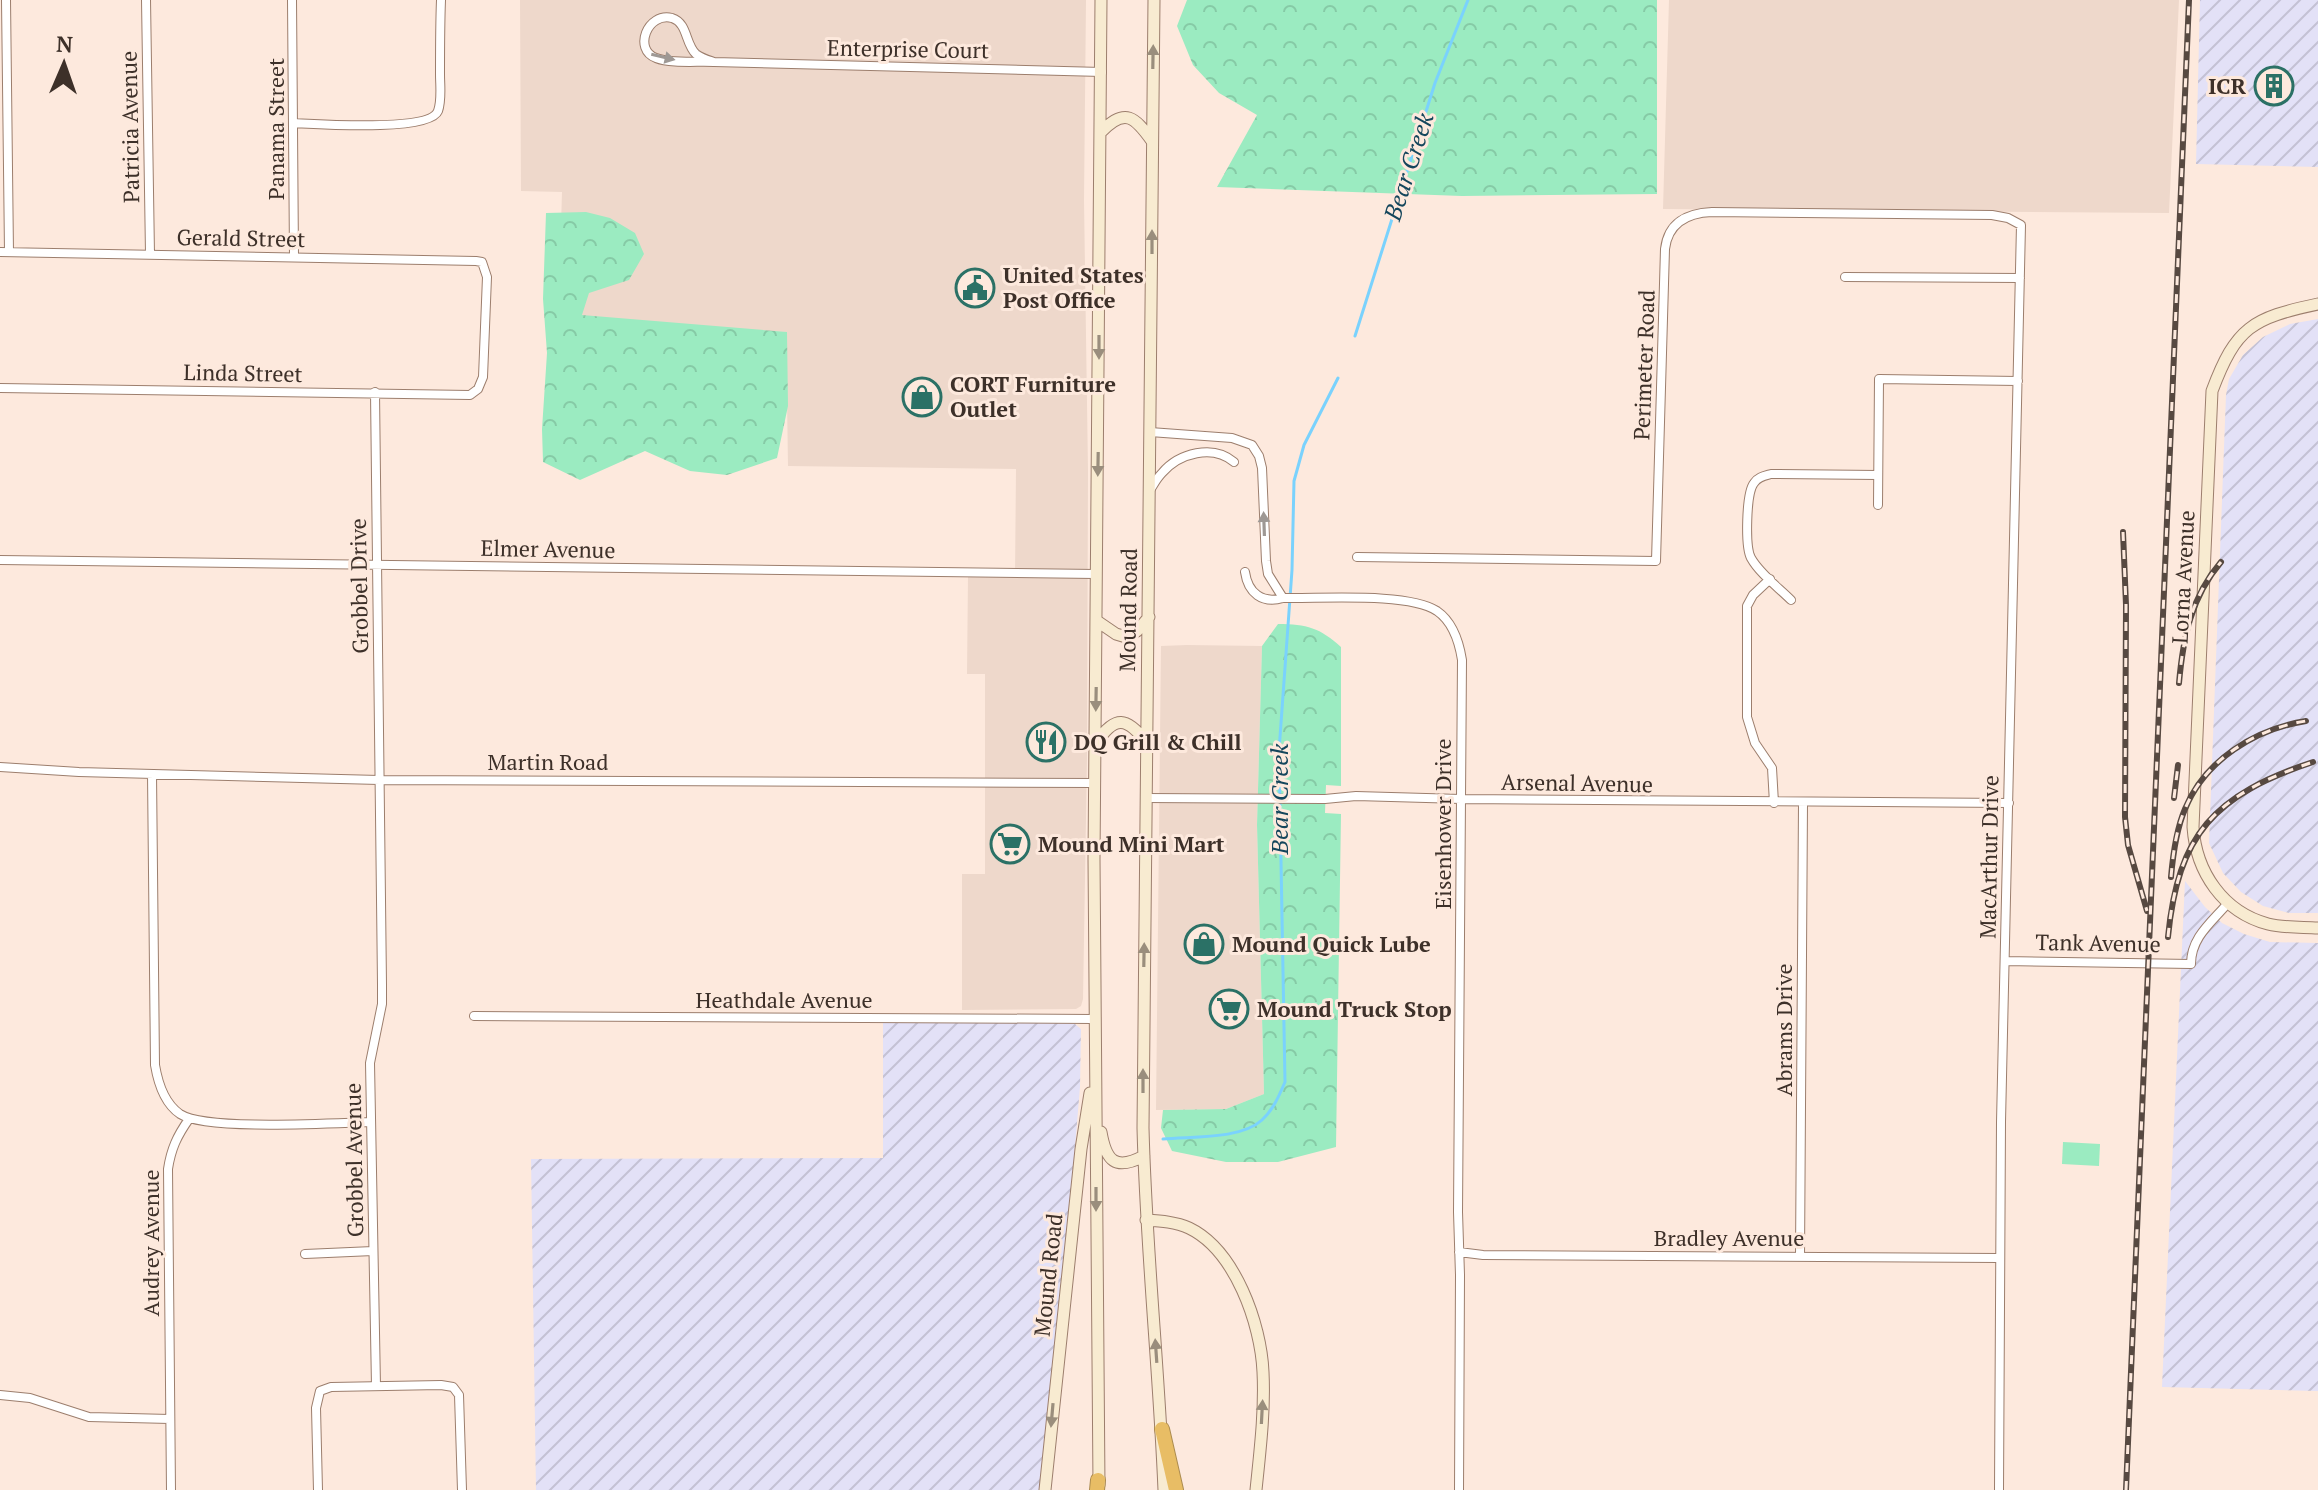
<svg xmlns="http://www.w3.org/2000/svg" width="2318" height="1490" font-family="'PT Serif',serif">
	<defs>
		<pattern id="industrial-furrows" width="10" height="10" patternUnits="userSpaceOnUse" patternTransform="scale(2)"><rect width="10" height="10" fill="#e3e1f7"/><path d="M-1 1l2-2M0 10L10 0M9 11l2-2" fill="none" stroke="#c4c1d4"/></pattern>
		<pattern id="forest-crowns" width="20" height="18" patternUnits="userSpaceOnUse" patternTransform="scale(2)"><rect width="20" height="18" fill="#9bebc1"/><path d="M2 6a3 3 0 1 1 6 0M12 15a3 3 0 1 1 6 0" fill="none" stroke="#86caa6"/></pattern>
	</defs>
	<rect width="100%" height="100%" fill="#fde9dd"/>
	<!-- commercial -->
	<path fill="#eed8cb" d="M520,0H1086L1084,200L1088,471L1087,758L1083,999L1081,1006L1076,1009L962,1010V874H985V674H967L968,576H1015L1016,469L788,466L786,332L558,326L562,192L521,191Z
		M1669,0H2179L2169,213L1663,209Z
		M1187,645L1262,646L1257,825L1264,1094L1226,1109L1156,1110L1161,646Z"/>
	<!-- industrial -->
	<path fill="url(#industrial-furrows)" d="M2200,0H2318V167L2196,164Z
		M2318,319V913H2289L2263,906L2241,892L2223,873L2209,843L2226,395L2229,379L2243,355L2263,337L2290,324Z
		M2185,881L2205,907L2222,923L2244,934L2270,942L2318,943V1391L2162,1387Z
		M883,1021L1066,1022L1075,1024L1081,1029L1080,1087L1071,1195L1042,1490H536L531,1159L883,1158Z"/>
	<!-- forest -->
	<path fill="url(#forest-crowns)" d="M1187,0H1657V194L1462,196L1217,187L1257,115L1219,93L1193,65L1177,26Z
		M586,212L610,218L635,233L644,254L629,280L589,293L582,315L787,332L788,406L777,458L727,475L690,471L645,451L580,480L543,462L542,429L547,353L543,299L546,213Z
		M1278,624C1307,624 1320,628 1341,647V786L1326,785L1325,813L1341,814L1336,1147L1278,1162H1226L1172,1151L1161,1128L1163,1110L1226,1109L1264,1094L1257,825L1262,646Z"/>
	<!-- garden -->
	<path fill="#9bebc1" d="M2063,1142L2100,1144L2099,1166L2062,1164Z"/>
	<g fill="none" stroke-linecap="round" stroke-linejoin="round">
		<!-- stream -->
		<path stroke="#7ad2fd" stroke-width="3" d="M1355,336L1435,83L1468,0
			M1163,1139C1191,1136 1240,1140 1262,1120C1273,1110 1279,1096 1285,1082L1279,751L1292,570L1294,481L1304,445L1338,378"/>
		<!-- street casing -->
		<g stroke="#9c7e6d" stroke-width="10">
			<path id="street" d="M6,0L9,252
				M146,0L150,254
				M292,0L294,257
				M714,62C708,60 701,58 696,54C685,44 688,23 672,18C647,12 633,50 656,58C671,64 698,61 714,62L1102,72
				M294,123C317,124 430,132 438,111C442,100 440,86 440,74C440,49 440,25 441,0
				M0,252L476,261L482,262L487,277L483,377L478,389L470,395L0,388
				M1845,277L2020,278
				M375,392L382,984V1004L370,1063L376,1386
				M1150,432L1232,438L1252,445L1259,456L1262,468L1266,561L1268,574L1283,598
				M1150,490C1154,484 1157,478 1162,473C1179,453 1213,444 1234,462
				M1878,505L1879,379L2018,381
				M1357,557L1656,561L1665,249C1668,223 1687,213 1712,212L1992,215L2008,218L2021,225L2001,1122L1999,1490
				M0,560L1096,574
				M1245,572C1248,593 1262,604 1283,598C1320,599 1408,592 1437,611C1453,622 1459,641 1462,660L1458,1212L1460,1275L1459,1490
				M1770,579L1753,595L1747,606V717L1755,743L1772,768L1774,803
				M1791,600C1778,587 1760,574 1751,558C1745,547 1746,493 1754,483C1758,477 1764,476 1771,474L1878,475
				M0,767L79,772L379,780L1096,783
				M152,774L155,1065C158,1083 164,1103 180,1114C206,1131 334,1123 371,1122
				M1146,798L1325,799L1356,796L1461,799L2009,803
				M2005,961L2191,964C2191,937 2212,922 2228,903
				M474,1016L1094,1019
				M1459,1252L1483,1255L1999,1258
				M305,1254L373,1251
				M1800,1257L1803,803
				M0,1395L30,1398L89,1417L170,1419
				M171,1490L168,1169C171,1149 177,1136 189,1119
				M318,1490L316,1408L320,1391L331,1387L441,1385L453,1387L459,1395L462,1490"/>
		</g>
		<!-- secondary casing -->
		<g stroke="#9c7e6d" stroke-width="13">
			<path id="secondary" d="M1154,0L1143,1128C1146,1249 1159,1369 1164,1490
				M1101,132C1125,107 1135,117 1152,141
				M2318,304C2252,318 2236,327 2212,391L2193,827C2196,872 2223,912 2268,924C2284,928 2301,927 2318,928
				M1097,621L1116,634L1126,637L1137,631L1149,617
				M1097,742C1115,715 1127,717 1146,742
				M1101,1132C1106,1161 1115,1171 1144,1156
				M1146,1220C1161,1221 1176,1222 1189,1228C1235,1250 1261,1324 1263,1372C1265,1411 1260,1451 1256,1490
				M1099,1485L1094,859L1101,0
				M1045,1490L1081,1149L1090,1093"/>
		</g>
		<!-- highway casing -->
		<g stroke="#ac8c50" stroke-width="16">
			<path id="highway" d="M1162,1429L1176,1490
				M1097,1490L1098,1480"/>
		</g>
		<!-- street -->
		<use href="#street" stroke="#fff" stroke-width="8"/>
		<!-- secondary -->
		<use href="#secondary" stroke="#f8ebd1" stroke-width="11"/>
		<!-- highway -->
		<use href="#highway" stroke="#e8bd65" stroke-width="14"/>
		<!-- rail casing -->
		<g stroke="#574941" stroke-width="6">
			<path id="rail" d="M2123,532L2126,605L2125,817L2128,845L2147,911
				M2179,683C2183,638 2191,597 2221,562
				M2174,798L2178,765
				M2171,877C2173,854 2176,830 2185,809C2205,760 2255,729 2306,721
				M2168,937C2178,834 2214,795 2313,762
				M2126,1490L2189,0"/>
		</g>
		<!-- rail -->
		<use href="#rail" stroke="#fde9dd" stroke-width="3" stroke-dasharray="9" stroke-linecap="butt"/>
	</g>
	<!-- one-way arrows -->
	<defs><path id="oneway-solid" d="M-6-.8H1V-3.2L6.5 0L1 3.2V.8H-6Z" transform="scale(2)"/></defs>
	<g fill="#9e9894">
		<use href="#oneway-solid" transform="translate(663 57) rotate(13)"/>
		<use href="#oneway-solid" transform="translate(1264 524) rotate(-92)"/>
	</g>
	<g fill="#9a8e7d">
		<use href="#oneway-solid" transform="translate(1153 57) rotate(-89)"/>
		<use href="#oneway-solid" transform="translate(1152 242) rotate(-90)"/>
		<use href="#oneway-solid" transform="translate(1099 347) rotate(90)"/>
		<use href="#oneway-solid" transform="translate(1098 464) rotate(91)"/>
		<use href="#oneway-solid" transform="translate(1096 699) rotate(91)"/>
		<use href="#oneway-solid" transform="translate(1144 955) rotate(-89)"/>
		<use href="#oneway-solid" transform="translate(1143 1081) rotate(-90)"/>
		<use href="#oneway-solid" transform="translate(1096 1199) rotate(90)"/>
		<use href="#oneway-solid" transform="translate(1156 1351) rotate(-94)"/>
		<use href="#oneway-solid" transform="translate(1262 1412) rotate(-87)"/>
		<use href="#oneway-solid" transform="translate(1052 1415) rotate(95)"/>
	</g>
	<!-- icons -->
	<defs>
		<g id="building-ring" transform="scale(2)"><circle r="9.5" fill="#fde9dd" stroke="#2b7166" stroke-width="1.5"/><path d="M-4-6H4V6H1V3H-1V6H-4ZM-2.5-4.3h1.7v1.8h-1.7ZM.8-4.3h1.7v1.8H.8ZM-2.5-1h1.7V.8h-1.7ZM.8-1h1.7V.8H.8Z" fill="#2b7166"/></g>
		<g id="civic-ring" transform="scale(2)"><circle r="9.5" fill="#fde9dd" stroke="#2b7166" stroke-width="1.5"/><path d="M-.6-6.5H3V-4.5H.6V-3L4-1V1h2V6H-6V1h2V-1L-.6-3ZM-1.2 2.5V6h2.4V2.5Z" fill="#2b7166"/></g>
		<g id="shop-ring" transform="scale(2)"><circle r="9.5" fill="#fde9dd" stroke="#2b7166" stroke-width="1.5"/><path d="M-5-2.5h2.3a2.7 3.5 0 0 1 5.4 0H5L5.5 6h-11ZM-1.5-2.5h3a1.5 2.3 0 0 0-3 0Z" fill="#2b7166"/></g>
		<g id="restaurant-ring" transform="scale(2)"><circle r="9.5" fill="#fde9dd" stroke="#2b7166" stroke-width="1.5"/><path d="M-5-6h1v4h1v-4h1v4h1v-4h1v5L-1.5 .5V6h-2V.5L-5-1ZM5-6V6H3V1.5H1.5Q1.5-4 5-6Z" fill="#2b7166"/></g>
		<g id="supermarket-ring" transform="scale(2)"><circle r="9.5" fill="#fde9dd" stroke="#2b7166" stroke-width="1.5"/><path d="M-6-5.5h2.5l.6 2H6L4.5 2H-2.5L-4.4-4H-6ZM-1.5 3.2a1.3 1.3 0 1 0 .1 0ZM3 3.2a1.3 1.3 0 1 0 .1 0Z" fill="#2b7166"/></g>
	</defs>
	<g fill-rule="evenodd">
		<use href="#building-ring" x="2274" y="86"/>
		<use href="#civic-ring" x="975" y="288"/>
		<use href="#shop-ring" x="922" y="397"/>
		<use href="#restaurant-ring" x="1046" y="742"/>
		<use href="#supermarket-ring" x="1010" y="844"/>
		<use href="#shop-ring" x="1204" y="944"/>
		<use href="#supermarket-ring" x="1229" y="1009"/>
	</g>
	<g text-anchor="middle" stroke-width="6" stroke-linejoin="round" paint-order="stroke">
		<!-- street labels -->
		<g font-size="22" fill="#3d3029" stroke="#fde9dd">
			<text transform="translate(908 49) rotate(1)" y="8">Enterprise Court</text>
			<text transform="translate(130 127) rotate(-91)" y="8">Patricia Avenue</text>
			<text transform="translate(276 129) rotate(-90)" y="8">Panama Street</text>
			<text transform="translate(241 238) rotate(1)" y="8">Gerald Street</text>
			<text transform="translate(1644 365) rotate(-88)" y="8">Perimeter Road</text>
			<text transform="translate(243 373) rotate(1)" y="8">Linda Street</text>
			<text transform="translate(548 549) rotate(1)" y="8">Elmer Avenue</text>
			<text transform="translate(2183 577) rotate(-87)" y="8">Lorna Avenue</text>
			<text transform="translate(359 586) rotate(-91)" y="8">Grobbel Drive</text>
			<text transform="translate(1128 610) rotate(-89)" y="8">Mound Road</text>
			<text x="548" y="770">Martin Road</text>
			<text transform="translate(1577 783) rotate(1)" y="8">Arsenal Avenue</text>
			<text transform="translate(1443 824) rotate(-90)" y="8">Eisenhower Drive</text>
			<text transform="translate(1989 857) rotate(-89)" y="8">MacArthur Drive</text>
			<text transform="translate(2098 943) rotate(1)" y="8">Tank Avenue</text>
			<text x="784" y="1008">Heathdale Avenue</text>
			<text transform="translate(1784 1030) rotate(-90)" y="8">Abrams Drive</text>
			<text transform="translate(354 1160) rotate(-91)" y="8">Grobbel Avenue</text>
			<text x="1729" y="1246">Bradley Avenue</text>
			<text transform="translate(151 1243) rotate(-90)" y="8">Audrey Avenue</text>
			<text transform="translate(1048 1275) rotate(-84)" y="8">Mound Road</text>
		</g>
		<!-- poi labels -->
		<g font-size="22" font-weight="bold" fill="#3d3029" stroke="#fde9dd" text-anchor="start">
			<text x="2246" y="94" text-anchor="end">ICR</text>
			<text x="1003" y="283">United States<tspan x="1003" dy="25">Post Office</tspan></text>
			<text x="950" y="392">CORT Furniture<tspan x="950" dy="25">Outlet</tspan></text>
			<text x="1074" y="750">DQ Grill &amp; Chill</text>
			<text x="1038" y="852">Mound Mini Mart</text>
			<text x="1232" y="952">Mound Quick Lube</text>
			<text x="1257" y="1017">Mound Truck Stop</text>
		</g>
		<!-- water labels -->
		<g font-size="24" font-style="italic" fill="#14465c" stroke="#fde9dd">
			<text transform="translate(1409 167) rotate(-72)" y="8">Bear Creek</text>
			<text transform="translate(1280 799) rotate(-90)" y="8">Bear Creek</text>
		</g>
	</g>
	<!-- north arrow -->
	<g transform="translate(64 64) rotate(2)" stroke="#fde9dd" stroke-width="6" paint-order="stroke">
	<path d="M0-6L14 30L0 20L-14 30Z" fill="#3d3029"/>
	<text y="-12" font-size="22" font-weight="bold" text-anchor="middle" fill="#3d3029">N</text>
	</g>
</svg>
